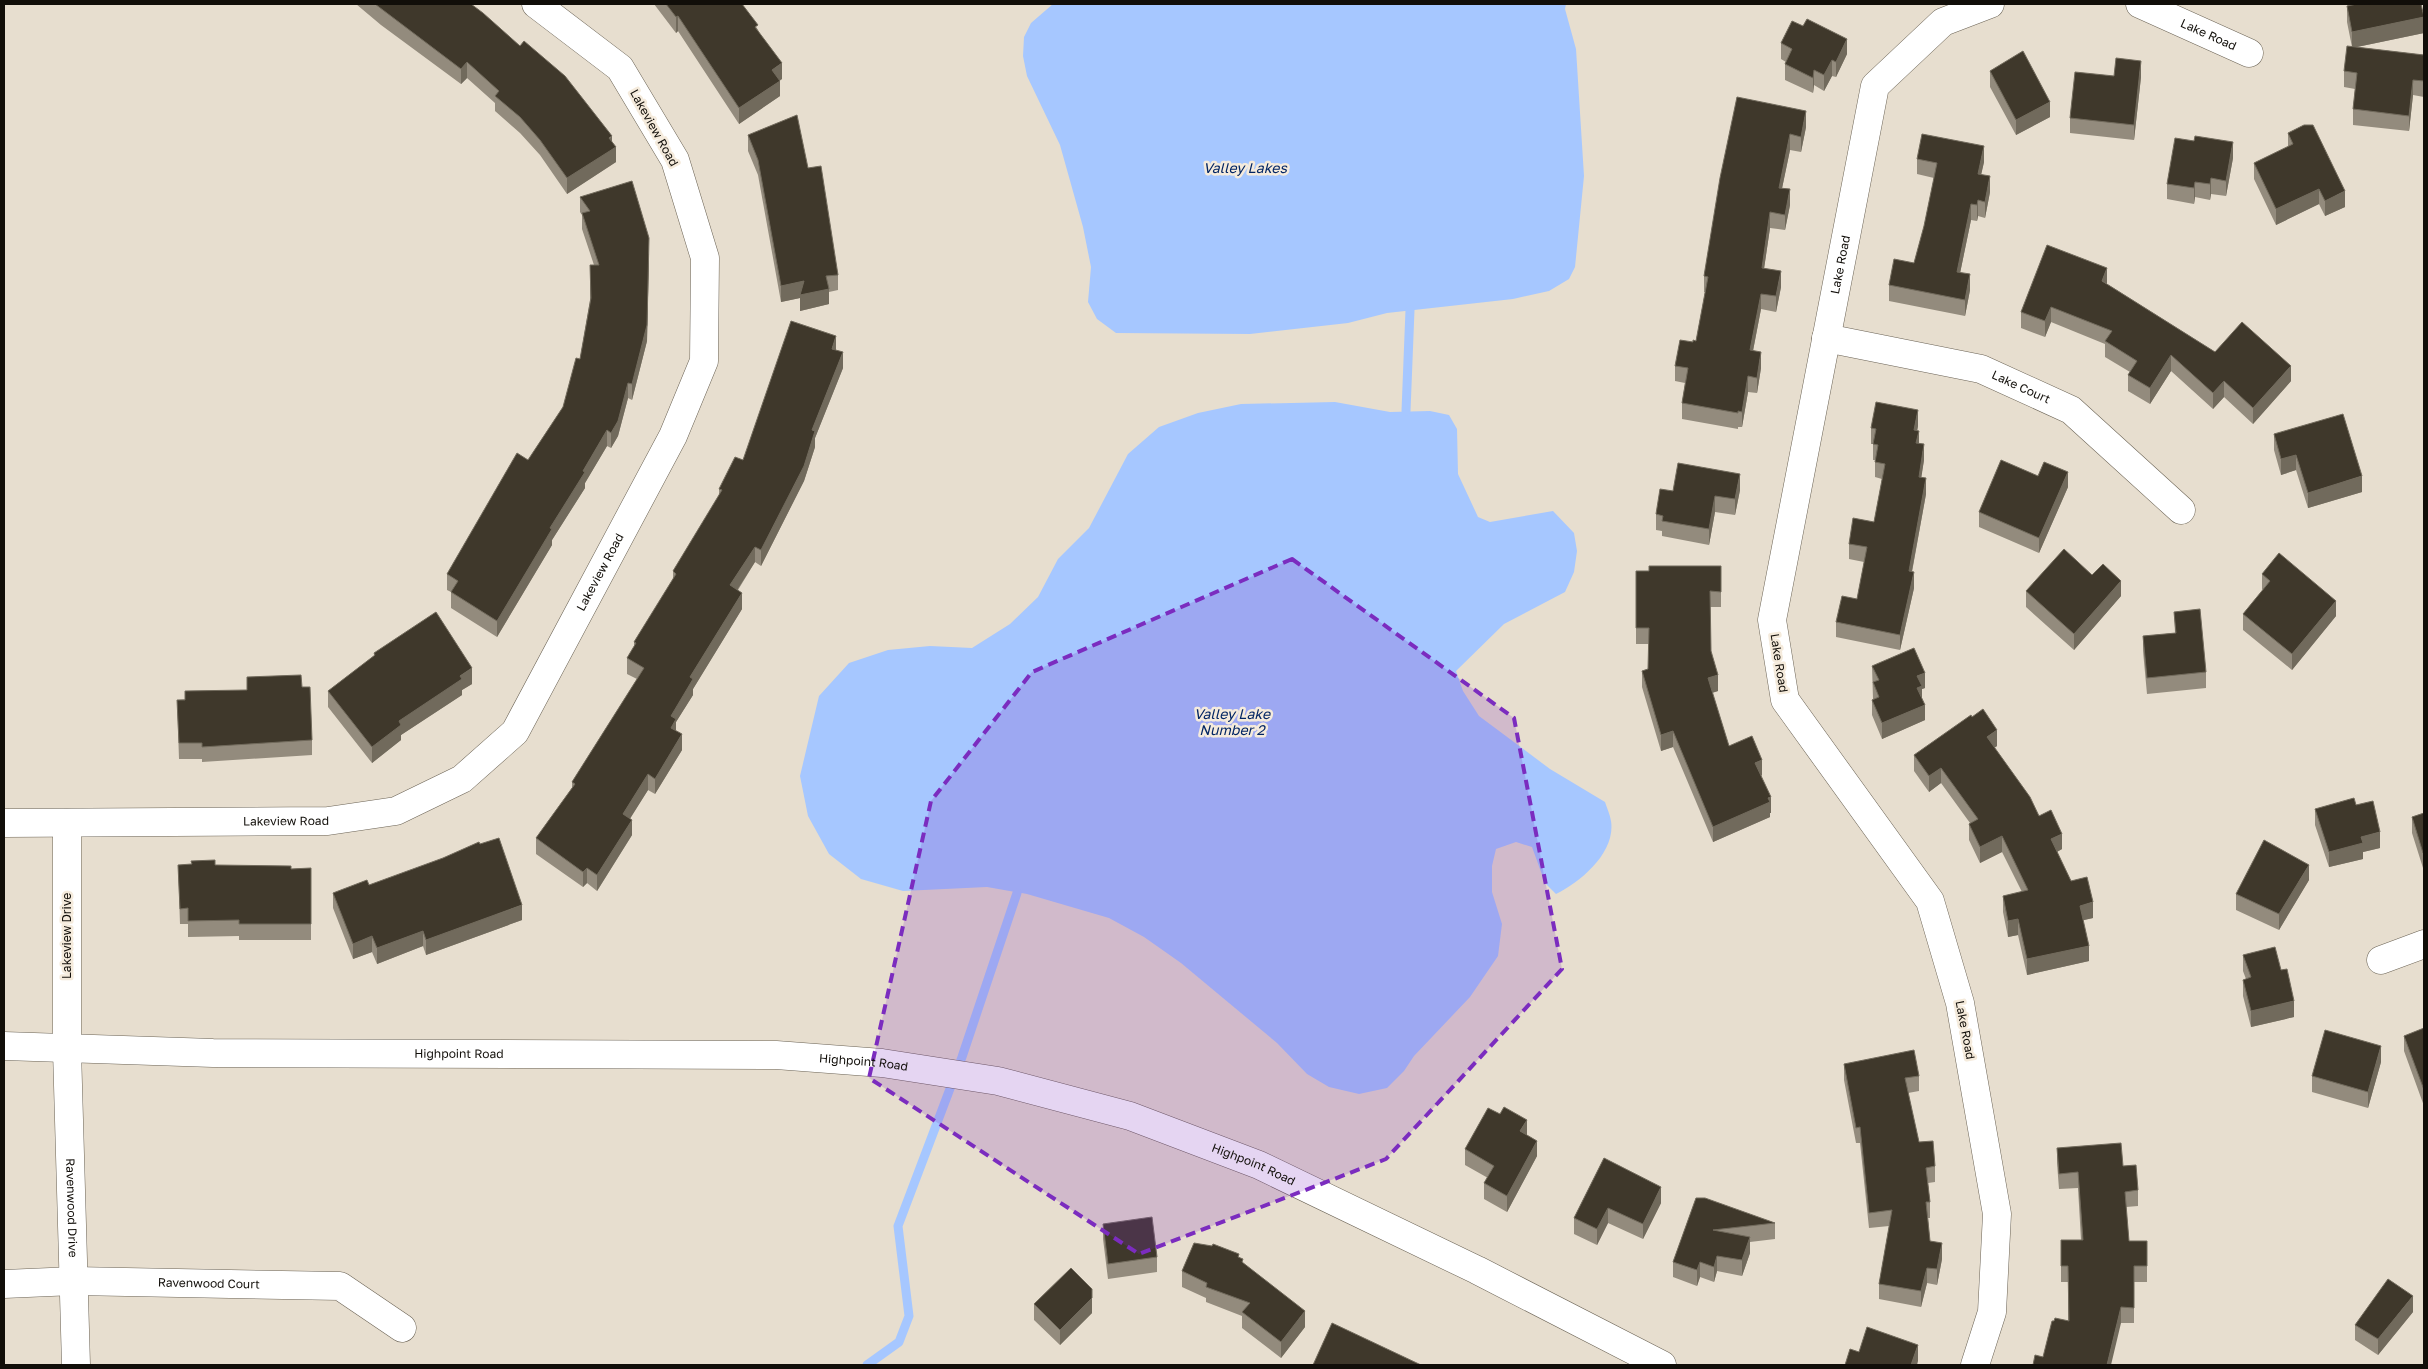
<svg xmlns="http://www.w3.org/2000/svg" width="2428" height="1369" font-family="'Golos Text',sans-serif">
	<rect width="100%" height="100%" fill="#e7decf"/>
	<!-- water -->
	<path fill="#a6c7ff" d="M1053,4H1566L1565,9L1576,49L1584,176L1575,267L1569,279L1549,291L1513,299L1387,313L1348,323L1250,334L1116,333L1097,319L1088,302L1091,267L1083,227L1060,145L1027,76L1023,56L1024,37L1031,23Z
		M1335,402L1390,412L1430,411L1449,415L1457,429L1458,474L1478,517L1490,522L1553,511L1574,533L1577,551L1574,572L1565,592L1504,624L1456,671L1463,691L1479,716L1550,769L1605,802C1607,808 1610,815 1611,821C1616,852 1581,882 1556,894L1545,883L1532,847L1516,842L1496,849L1492,866V892L1502,924L1498,956L1470,997L1414,1056L1404,1071L1387,1088L1359,1094L1329,1087L1307,1074L1277,1043L1181,963L1144,937L1109,918L1027,894L987,887L903,891L861,879L829,854L808,816L800,776L819,696L849,663L888,650L930,646L972,648L1010,624L1038,597L1058,559L1089,528L1128,454L1159,427L1198,413L1241,404Z"/>
	<g fill="none" stroke-linecap="round" stroke-linejoin="round">
		<!-- stream -->
		<path stroke="#a6c7ff" stroke-width="9" d="M1406,411L1410,310
			M867,1365L899,1342L909,1316L898,1226L962,1057L1017,893"/>
		<!-- street casing -->
		<g stroke="#6b6355" stroke-width="29">
			<g id="street">
				<path id="s1" d="M2140,4L2249,53"/>
				<path id="s2" d="M1826,338L1981,369L2071,410L2181,510"/>
				<path id="s3" d="M4,823L328,821L396,811L462,779L515,732L673,436L704,361L705,258L675,160L620,68L536,4"/>
				<path id="s4" d="M67,823V1050L76,1365"/>
				<path d="M2381,960L2424,944"/>
				<path id="s5" d="M4,1284L74,1281L340,1286L402,1328"/>
				<path id="s6" d="M1975,1365L1992,1312L1997,1214L1960,1003L1930,901L1785,700L1772,620L1875,86L1943,22L1990,4"/>
			</g>
		</g>
		<!-- secondary casing -->
		<g stroke="#6b6355" stroke-width="29">
			<g id="secondary">
				<path id="s7" d="M4,1046L213,1053L776,1055L882,1063L998,1081L1130,1116L1259,1165L1477,1270L1662,1365"/>
			</g>
		</g>
		<!-- street -->
		<use href="#street" stroke="#fff" stroke-width="28"/>
		<!-- secondary -->
		<use href="#secondary" stroke="#fff" stroke-width="28"/>
	</g>
	<!-- wall -->
	<path fill="#938b7d" d="M356,4H471L612,141L616,162L567,194L540,155L520,133L495,111V103L467,78L461,84L381,25Z
		M654,4H742L758,30L782,79L780,80V96L739,124L678,31L676,33Z
		M2354,4H2421L2424,33L2357,47L2424,55V97L2413,95L2409,131L2353,125V109L2355,89L2344,87V71L2352,47L2347,22V6Z
		M1781,43L1847,54L1836,77L1832,76L1824,91L1814,85L1813,93L1785,80V64L1786,62L1781,59Z
		M1990,71L2050,117L2016,135L1990,87Z
		M2114,76L2141,77L2134,140L2070,133V118Z
		M1737,97L1806,127L1801,152L1790,150L1782,188L1790,205L1785,230L1770,228L1764,268L1781,287L1776,312L1761,309L1753,351L1761,368L1757,393L1748,392L1742,427H1738V429L1682,419V403L1685,383L1675,381V366L1693,342L1696,341L1705,292H1704V276Z
		M2288,133L2345,207L2325,216L2319,204L2276,225L2254,179V163L2288,147Z
		M748,135L808,168L838,275V290L829,292V304L800,311V298L781,302L758,175L748,151Z
		M2233,158L2226,196L2211,194L2210,200L2195,197L2194,204L2167,199V184Z
		M1917,159L1984,162L1981,174L1990,192L1985,218L1978,216L1977,221L1971,220L1960,273L1970,290L1965,316L1889,301V285L1914,263L1924,226L1934,178L1917,174Z
		M580,197L649,254L647,341L632,400L628,398L618,436L611,448L607,446L585,483V488L552,540V545L497,637L451,608V592L447,590V574L528,460L563,407L580,359L590,300V265H594L582,229V215L580,212Z
		M2107,284L2215,352L2291,381L2253,424L2224,397L2213,409L2171,371L2150,404L2128,391V375L2130,372L2105,357V344L2051,322L2045,337L2021,328V312Z
		M836,350L843,368L815,438V447L804,481L761,566L755,562L738,590L742,609L693,689V695L676,722V731L682,750L655,794L648,790L630,818L632,835L597,891L587,883L583,887L536,854V838L572,788V782L637,679L627,674V658L634,647V642L673,580V571L719,496V489Z
		M1918,426L1917,431L1919,443L1924,460L1921,477L1926,494L1912,572L1914,588L1900,650L1836,637V622L1857,599L1864,562L1849,559V544L1874,522L1882,479L1875,477V460H1873V444H1871V428Z
		M2274,434L2362,492L2308,508L2296,470L2281,475L2274,450Z
		M2038,476L2068,487L2039,553L1979,527V512Z
		M1740,490L1735,515L1715,512L1709,545L1662,536V531L1656,530V514L1673,491Z
		M1721,566V607H1710L1711,651L1718,691L1712,693L1729,746L1762,775L1761,776L1771,813H1770V817L1713,842L1673,747L1661,751L1642,687V671L1648,669L1649,644H1636V571H1649Z
		M2262,574L2336,616L2292,670L2243,630V614L2263,590L2262,589Z
		M2092,575L2121,596L2074,650L2026,607V591Z
		M2174,612L2206,672V688L2147,694L2143,651V636L2175,633Z
		M374,653L472,684L462,690V695L401,735V740L372,763L328,707V691L374,656Z
		M1872,666L1925,688L1922,689V699L1925,720L1882,739L1872,715V700L1873,699Z
		M302,687L312,740V755L202,762V759H179L177,700Z
		M1997,746L1994,748L2039,816L2062,849L2057,852L2071,881L2093,918L2083,920L2089,961L2027,975L2018,935L2008,937L2003,912V896L2022,892L2002,852L1980,863L1969,840V824L1970,823L1941,783L1929,792L1914,771V755Z
		M2356,805L2380,848L2363,852V859L2329,867L2315,825V809Z
		M2424,813V868H2423L2412,833V817Z
		M178,865H215L291,869L311,868V940H239V936L188,937V924H180Z
		M2309,880L2279,930L2236,910V894Z
		M369,885L522,920L426,955L423,946L377,964L372,952L353,959L333,908V893Z
		M2243,955L2294,1017L2251,1027L2243,996V980L2246,979L2243,971Z
		M2424,1020V1106L2404,1051V1036L2423,1029V1021Z
		M2381,1062L2368,1108L2312,1092V1076Z
		M1844,1064L1919,1076V1091L1908,1093L1919,1142L1935,1166V1182L1928,1183L1930,1202V1218H1928L1930,1241L1942,1259L1937,1285L1927,1283L1921,1307L1879,1299V1284L1889,1226L1869,1228L1860,1143H1856L1844,1080Z
		M1527,1135L1537,1156L1507,1212L1484,1199V1183L1488,1178L1465,1165V1149Z
		M2057,1148L2123,1166L2138,1190V1206L2126,1207L2129,1241H2147V1282H2134V1323H2121L2043,1357L2068,1321V1282H2061V1240H2081L2078,1188L2059,1189L2057,1163Z
		M1604,1158L1661,1203L1643,1239L1608,1223L1597,1245L1574,1234V1218Z
		M1696,1198L1775,1223V1239L1750,1242V1253L1742,1276L1717,1271L1714,1282L1700,1277L1697,1286L1673,1277V1262Z
		M1103,1224L1157,1257V1272L1108,1279L1103,1239Z
		M1212,1246L1239,1257L1243,1263L1305,1327L1281,1358L1242,1328V1316L1206,1302V1298L1182,1287V1271Z
		M1034,1304L1092,1313L1060,1345L1034,1320Z
		M2413,1312L2378,1355L2355,1340V1325Z"/>
	<!-- shaded-wall -->
	<path fill="#716a5c" d="M678,16V31L676,33V17Z
		M2424,17V33L2352,48V32Z
		M1847,39V54L1836,77V62Z
		M1832,60V76L1824,91V75Z
		M2141,61V77L2134,140V125Z
		M467,62V78L461,84V69Z
		M782,63V79L772,85V70Z
		M1814,70V85L1813,93V78Z
		M2413,80V95L2409,131V116Z
		M780,81V96L739,124V108Z
		M2050,102V117L2016,135V120Z
		M1806,111V127L1801,152V137Z
		M1790,134V150L1779,203V188Z
		M612,136V149L616,147V162L567,194V178Z
		M2233,142V158L2226,196V181Z
		M1984,146V162L1978,189V174Z
		M1990,176V192L1985,218V202Z
		M2211,178V194L2210,200V184Z
		M2195,182V197L2194,204V188Z
		M1790,189V205L1785,230V215Z
		M2319,189V204L2276,225V209Z
		M2345,191V207L2325,216V201Z
		M1978,200V216L1977,221V205Z
		M1971,204V220L1957,288V272Z
		M1770,212V228L1762,283V268Z
		M649,254L647,341L632,400V384Z
		M2107,268V284L2102,281Z
		M1781,271V287L1776,312V296Z
		M1970,274V290L1965,316V300Z
		M804,281L829,289V304L800,311V298L781,302V286Z
		M1761,294V309L1750,366V350Z
		M2051,307V322L2045,337V321Z
		M836,336V352L832,349Z
		M843,352V368L815,438V447L804,481L761,566V550L812,430Z
		M1761,352V368L1757,393V378Z
		M2171,355V371L2150,404V388Z
		M2291,366V381L2253,424V408Z
		M1748,376V392L1742,427V412Z
		M2224,381V397L2213,409V393Z
		M628,383V398L618,436L611,448V433Z
		M1918,410V426L1914,446V430Z
		M607,430V446L585,483V488L552,540V545L497,637V621L550,528Z
		M1919,431V447L1916,443Z
		M1924,444V460L1919,493V477Z
		M2296,455V470L2281,475V459Z
		M2068,472V487L2039,553V538Z
		M1740,474V490L1735,515V499Z
		M2362,476V492L2308,508V493Z
		M1926,478V494L1909,587V571Z
		M1715,496V512L1709,545V529Z
		M755,547V562L730,601V585Z
		M1914,572V588L1900,650V635Z
		M2121,581V596L2074,650V634Z
		M742,593V609L693,689V695L676,722V734L671,743V716L690,677Z
		M2336,601V616L2292,670V654Z
		M472,668V684L462,690V695L401,735V740L372,763V747L399,721L460,676Z
		M1925,673V688L1922,689V702L1917,704V676Z
		M1718,675V691L1708,694V678Z
		M1925,705V720L1882,739V723Z
		M1997,730V746L1987,753V737Z
		M1673,731V747L1661,751V735Z
		M682,734V750L655,794V779Z
		M1762,760V775L1755,779V763Z
		M1941,768V783L1929,792V776Z
		M648,774V790L623,830V814Z
		M1771,797V813H1770V817L1713,842V827Z
		M632,820V835L597,891V875Z
		M2380,832V848L2363,852V859L2329,867V852L2361,837Z
		M2062,834V849L2051,855V839Z
		M2002,836V852L1980,863V847Z
		M2424,852V868H2423V853Z
		M2309,865V880L2279,930V914Z
		M587,868V883L583,887V872Z
		M2093,902V918L2080,921V906Z
		M522,905V920L426,955V940Z
		M2018,919V935L2008,937V921Z
		M423,931V946L377,964V948Z
		M372,936V952L353,959V944Z
		M2089,946V961L2027,975V959Z
		M2294,1001V1017L2251,1027V1011Z
		M2381,1046V1062L2368,1108V1092Z
		M1527,1120V1136L1520,1131Z
		M1537,1141V1156L1507,1212V1196Z
		M1661,1187V1203L1643,1239V1224Z
		M1608,1208V1223L1597,1245V1229Z
		M1750,1237V1253L1742,1276V1260Z
		M1942,1243V1259L1937,1285V1269Z
		M1717,1256V1271L1714,1282V1267Z
		M1700,1262V1277L1697,1286V1270Z
		M1927,1268V1283L1921,1307V1291Z
		M2413,1296V1312L2378,1355V1339Z
		M1092,1298V1313L1060,1345V1330Z
		M2121,1307V1323L2111,1365H2107Z
		M1305,1311V1327L1281,1358V1342Z
		M1918,1345V1361L1917,1365H1911Z"/>
	<!-- building -->
	<path fill="#3f382b" stroke="#716a5c" d="M375,4H471L483,13L520,46L524,41L565,76L612,136L609,138L616,147L567,178L540,140L520,117L495,96L499,91L467,62L461,69Z
		M666,4H742L758,25L755,27L782,63L772,70L780,81L739,108L678,16L676,17Z
		M2357,4H2421L2424,17L2352,32L2347,6Z
		M1807,19L1847,39L1836,62L1832,60L1824,75L1814,70L1813,78L1785,64L1792,49L1781,43L1792,21L1803,26Z
		M2347,46L2424,55V81L2413,80L2409,116L2353,109L2357,73L2344,71Z
		M2023,51L2050,102L2016,120L1990,71Z
		M2116,58L2141,61L2134,125L2070,118L2075,72L2114,76Z
		M1737,97L1806,111L1801,137L1790,134L1779,188L1790,189L1785,215L1770,212L1762,268L1781,271L1776,296L1761,294L1750,350L1761,352L1757,378L1748,376L1742,412L1738,411V413L1682,403L1688,368L1675,366L1680,340L1693,342V340L1696,341L1708,277L1704,276L1720,178Z
		M797,115L808,168L821,166L838,275L826,276L829,289L800,295L804,281L781,286L758,160L748,135Z
		M2304,125H2313L2345,191L2325,201L2319,189L2276,209L2254,163L2293,144L2288,133Z
		M1922,134L1984,146L1978,174L1990,176L1985,202L1978,200L1977,205L1971,204L1957,272L1970,274L1965,300L1889,285L1894,259L1914,263L1924,226L1937,163L1917,159Z
		M2195,136L2233,142L2226,181L2211,178L2210,184L2195,182L2194,188L2167,184L2175,138L2194,141Z
		M632,181L649,238L647,325L632,384L628,383L618,421L611,433L607,430L583,471L585,472L550,528L552,529L497,621L451,592L458,581L447,574L517,453L528,460L563,407L576,358L580,359L591,298L590,265H599L582,213L590,211L580,197Z
		M2047,245L2107,268L2102,281L2215,352L2242,322L2291,366L2253,408L2224,381L2213,393L2171,355L2150,388L2128,375L2137,361L2105,341L2112,331L2051,307L2045,321L2021,312Z
		M791,321L836,336L832,349L843,352L812,430L815,431L804,466L761,550L755,547L730,585L742,593L690,677L693,679L671,716L676,719L671,728L682,734L655,779L648,774L623,814L632,820L597,875L587,868L583,872L536,838L575,784L572,782L644,668L627,658L636,643L634,642L676,574L673,571L722,490L719,489L735,457L743,460Z
		M1876,402L1918,410L1914,430L1919,431L1916,443L1924,444L1919,477L1926,478L1909,571L1914,572L1900,635L1836,622L1842,596L1857,599L1867,547L1849,544L1853,518L1874,522L1885,464L1875,462L1878,445L1873,444L1876,429L1871,428Z
		M2343,414L2362,476L2308,493L2296,455L2281,459L2274,434Z
		M2001,460L2038,476L2044,462L2068,472L2039,538L1979,512Z
		M1678,463L1740,474L1735,499L1715,496L1709,529L1662,521L1663,516L1656,514L1660,489L1673,491Z
		M2064,549L2092,575L2103,564L2121,581L2074,634L2026,591Z
		M2279,553L2336,601L2292,654L2243,614L2270,581L2262,574Z
		M1649,566H1721V592L1710,591L1711,651L1718,675L1708,678L1729,746L1752,736L1762,760L1755,763L1771,797L1768,798L1770,802L1713,827L1673,731L1661,735L1642,671L1648,669L1649,628H1636V571H1649Z
		M2200,609L2206,672L2147,678L2143,636L2176,633L2174,612Z
		M436,612L472,668L460,676L462,679L399,721L401,725L372,747L328,691L375,655L374,653Z
		M1914,648L1925,673L1917,676L1922,686L1917,688L1925,705L1882,723L1872,700L1879,697L1873,682L1879,680L1872,666Z
		M301,675L302,687H310L312,740L202,747V743H179L177,700H185V691L247,690V677Z
		M1983,709L1997,730L1987,737L2030,797L2039,816L2051,810L2062,834L2051,839L2071,881L2087,877L2093,902L2080,906L2089,946L2027,959L2018,919L2008,921L2003,896L2028,890L2002,836L1980,847L1969,824L1978,819L1941,768L1929,776L1914,755L1971,715L1972,717Z
		M2354,798L2356,805L2373,801L2380,832L2361,837L2363,843L2329,852L2315,809Z
		M2424,813V852L2423,853L2412,817Z
		M499,838L522,905L426,940L423,931L377,948L372,936L353,944L333,893L367,880L369,885L443,858L479,842L480,844Z
		M2264,840L2309,865L2279,914L2236,894Z
		M215,860V865L291,866V869L311,868V924H239V920L188,921V908L180,909L178,865L192,864L191,861Z
		M2275,947L2281,970L2287,969L2294,1001L2251,1011L2243,980L2251,977L2243,955Z
		M2424,1028V1090L2404,1036Z
		M2325,1030L2381,1046L2368,1092L2312,1076Z
		M1914,1050L1919,1076L1905,1078L1919,1142L1933,1141L1935,1166L1926,1168L1930,1202H1926L1930,1241L1942,1243L1937,1269L1927,1268L1921,1291L1879,1284L1892,1210L1869,1213L1860,1127L1856,1128L1844,1064Z
		M1504,1107L1527,1120L1520,1131L1537,1141L1507,1196L1484,1183L1494,1166L1465,1149L1488,1108L1500,1114Z
		M2121,1143L2123,1166L2136,1165L2138,1190L2125,1192L2129,1241H2147V1266H2134V1308L2121,1307L2107,1365H2033L2035,1355L2043,1357L2052,1321H2054L2055,1318L2069,1321L2068,1266H2061V1240H2083L2078,1172L2059,1174L2057,1148Z
		M1604,1158L1661,1187L1643,1224L1608,1208L1597,1229L1574,1218Z
		M1696,1198H1705L1775,1223L1713,1230L1750,1237L1742,1260L1717,1256L1714,1267L1700,1262L1697,1270L1673,1262Z
		M1152,1217L1157,1257L1108,1264L1103,1224Z
		M1194,1243L1212,1246L1213,1244L1239,1254L1238,1257L1243,1259L1242,1262L1305,1311L1281,1342L1242,1312L1250,1303L1206,1287L1207,1283L1182,1271Z
		M1071,1268L1092,1289V1298L1060,1330L1034,1304Z
		M2388,1279L2413,1296L2378,1339L2355,1325Z
		M1332,1323L1421,1365H1313Z
		M1867,1327L1918,1345L1911,1365H1845L1850,1349L1859,1352Z"/>
	<!-- marked area -->
	<path fill="#7b2cbf" fill-opacity="0.2" stroke="#7b2cbf" stroke-width="4" stroke-dasharray="10 6" stroke-linejoin="round" d="M1292,559L1514,718L1562,969L1386,1159L1139,1254L869,1078L931,801L1032,672Z"/>
	<g text-anchor="middle" stroke-width="5" stroke-linejoin="round" paint-order="stroke">
		<!-- street labels -->
		<g font-size="12" fill="#110e09" stroke="#f5ebdc">
			<text dy="4" stroke="none"><textPath href="#s1" startOffset="75">Lake Road</textPath></text>
			<text transform="translate(654 128) rotate(61)" y="4">Lakeview Road</text>
			<text dy="4" stroke="none"><textPath href="#s6" startOffset="1165">Lake Road</textPath></text>
			<text dy="4" stroke="none"><textPath href="#s2" startOffset="202">Lake Court</textPath></text>
			<text dy="4" stroke="none"><textPath href="#s3" startOffset="718">Lakeview Road</textPath></text>
			<text transform="translate(1779 663) rotate(81)" y="4">Lake Road</text>
			<text dy="4" stroke="none"><textPath href="#s3" startOffset="282">Lakeview Road</textPath></text>
			<text transform="translate(67 936) rotate(-90)" y="4">Lakeview Drive</text>
			<text transform="translate(1965 1030) rotate(79)" y="4">Lake Road</text>
			<text dy="4" stroke="none"><textPath href="#s7" startOffset="455">Highpoint Road</textPath></text>
			<text dy="4" stroke="none"><textPath href="#s7" startOffset="860">Highpoint Road</textPath></text>
			<text dy="4" stroke="none"><textPath href="#s7" startOffset="1265">Highpoint Road</textPath></text>
			<text dy="4" stroke="none"><textPath href="#s4" startOffset="385">Ravenwood Drive</textPath></text>
			<text dy="4" stroke="none"><textPath href="#s5" startOffset="205">Ravenwood Court</textPath></text>
		</g>
		<!-- water labels -->
		<g font-size="14" font-style="italic" fill="#022563" stroke="#f5ebdc">
			<text x="1245" y="173">Valley Lakes</text>
			<text x="1232" y="719">Valley Lake<tspan x="1232" dy="16">Number 2</tspan></text>
		</g>
	</g>
	<!-- border -->
	<rect width="2428" height="1369" fill="none" stroke="#110e09" stroke-width="10"/>
</svg>
